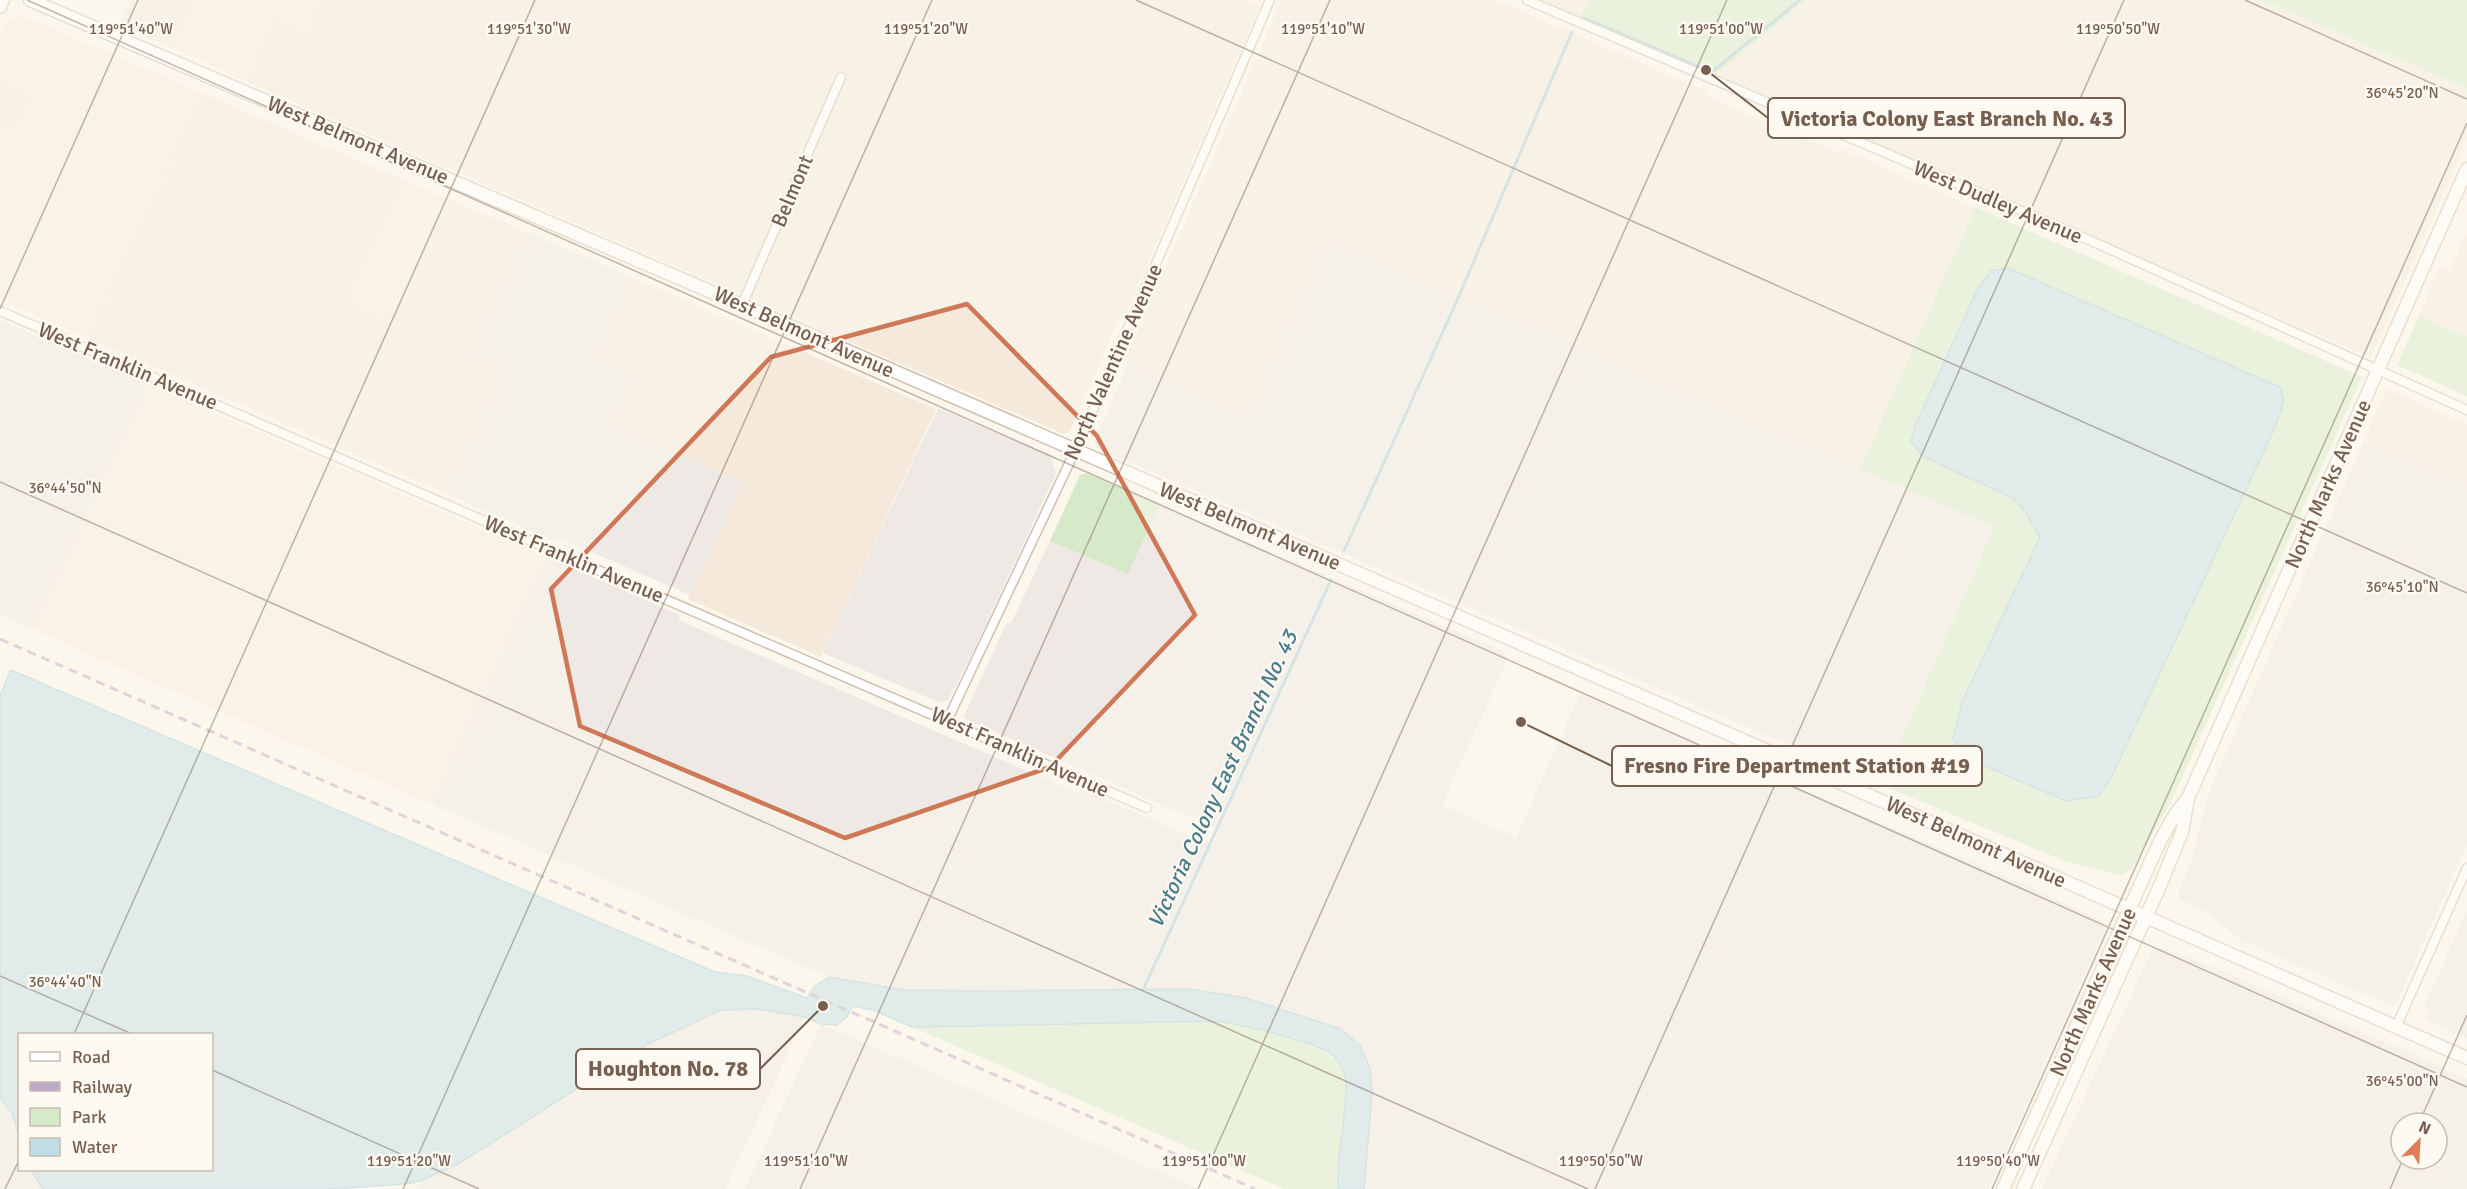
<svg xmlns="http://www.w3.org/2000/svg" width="2467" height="1189" font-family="Signika,sans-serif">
	<rect width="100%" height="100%" fill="#fcf7ec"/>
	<!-- residential -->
	<path fill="#f4e9db" d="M131,0H194L173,48L119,26Z
		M322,0H1246L1260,6L1125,315L1121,314L1070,431L1064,434L247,82L274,19L308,34Z
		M1282,0H1496L1708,92L1706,96L1839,153L1841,149L1975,207L1860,469L1593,354L1595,351L1528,322L1527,325L1326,240L1249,416L1124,362Z
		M1541,0H1589L1581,17Z
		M1806,0H2262L2467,89V140L2371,358L1715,75Z
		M0,82L30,96L13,132L0,126Z
		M202,93L403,180L346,303L389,321L447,198L528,233L471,356L505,371L447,494L87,338Z
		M2467,231V337L2419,316L2440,267L2450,271Z
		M631,277L936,409L821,657L688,599L742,483L608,425L632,375L593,358Z
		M2386,389L2467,425V486L2364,441Z"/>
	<!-- commercial -->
	<path fill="#fbeae1" d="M194,0H322L308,34L274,20L247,82L173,48Z
		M21,15L202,93L87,338L0,300V126L13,132L30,97L0,82V38L10,19Z
		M403,180L447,198L389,321L345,302Z
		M147,384L547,557L432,804L32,629Z"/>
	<!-- industrial -->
	<path fill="#eee9e4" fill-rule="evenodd" d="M528,233L631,277L593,358L632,375L609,425L742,483L690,595L557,537L554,541L447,494L505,371L471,356Z
		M1326,239L1526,325L1528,322L1595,351L1594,354L1994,526L1881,784L1097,448L1095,442L1128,364L1250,416Z
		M0,320L147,384L32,629L0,615Z
		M938,408L1050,455L1056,473L974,650L948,700L941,703L823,653Z
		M2364,441L2467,486V844L2396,1004L2392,1006L2241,940L2205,911L2181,900L2178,892L2189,868L2209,792Z
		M1160,505L1503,651L1506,662L1442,805L1516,838L1580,694L2037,890L2102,921L2105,930L1989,1189H1364L1363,1172L1341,1029L987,991L904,990L829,977L432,804L547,557L680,615L678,620L1078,793L1080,789L1213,846L1220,830L963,718L1007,622L1011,623L1050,541L1128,574Z
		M2467,910V1039L2424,1019L2429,1013L2425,1005Z
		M2161,947L2223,971L2467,1078V1189H2042L2152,950ZM2401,1123H2437V1159H2401Z
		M757,1009L805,1017L725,1189H416L420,1181L458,1164L648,1044L721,1010Z
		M821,1024L1129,1159L1199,1189H745Z
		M0,1097L11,1113L19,1137L20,1170H31L43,1189H0Z"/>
	<!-- green -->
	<path fill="#d6eaca" d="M1589,0H1806L1715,75L1581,17Z
		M2262,0H2467V89Z
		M1975,207L2362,377L2171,802L2132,869L2120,875L2067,862L1881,785L1994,527L1860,469Z
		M2419,316L2467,337V396L2397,365Z
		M1085,473L1160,505L1128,574L1050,541L1080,475Z
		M1189,1020C1199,1020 1211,1020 1221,1021C1247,1025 1333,1045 1343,1069C1353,1091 1337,1161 1338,1189H1284L912,1027Z"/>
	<!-- water -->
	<path fill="#c1dee6" stroke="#a7cdd7" stroke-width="1.5" d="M2008,268L2280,387L2284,400L2277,423L2111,778L2099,796L2066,801L1962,756L1953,739L1962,702L2040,537L2025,512L2013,498L1922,456L1911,441L1916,424L1978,288L1991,271Z
		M11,670L715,972L747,976L807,998L815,986L829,977L904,990L987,991L1190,989L1246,998L1341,1029L1360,1046L1370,1068L1372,1092L1364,1189H1338C1336,1156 1346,1122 1346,1088C1346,1076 1342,1063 1332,1055C1315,1041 1242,1025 1218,1021L912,1027L873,1010L853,1006L846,1018L837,1025L821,1024L805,1017L757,1009L721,1010L648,1044L458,1164L420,1181L406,1184L331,1189H43L31,1170H212V1034H20L19,1137L12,1113L0,1097V695Z"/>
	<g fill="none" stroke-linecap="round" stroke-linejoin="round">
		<!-- stream -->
		<path stroke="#a7cdd7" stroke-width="3" d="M1578,18L1586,19L1706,70L1713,71L1800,0
			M1344,551L1459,296L1572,32
			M1143,990L1331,580"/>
		<!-- street casing -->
		<g stroke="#cec0b1" stroke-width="11">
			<path id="street" d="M1527,0L2078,235L2467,410
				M742,305L841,77
				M0,311L1147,808
				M947,721L1075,451L1270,0
				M2396,1027L2467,868"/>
		</g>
		<!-- secondary casing -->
		<g stroke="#d1c0af" stroke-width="15">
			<path id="secondary" d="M30,0L742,305L1807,768L2467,1058
				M0,7L3,0
				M2003,1189L2161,839L2176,813L2188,798L2467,169
				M2023,1189L2159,888L2182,832L2188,799"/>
		</g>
		<!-- street -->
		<use href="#street" stroke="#fff" stroke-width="8"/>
		<!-- secondary -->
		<use href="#secondary" stroke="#fff" stroke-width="12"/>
		<!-- rail -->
		<path stroke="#bba9c7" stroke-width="3" stroke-dasharray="9 6" stroke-linecap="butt" d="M0,639L1255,1189"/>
	</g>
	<!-- marked area -->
	<path d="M0 0H2467V1189H0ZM967,304L1097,436L1195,615L1050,767L845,838L580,726L551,589L771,357Z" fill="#fcf7ec" fill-opacity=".55" fill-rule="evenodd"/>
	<path fill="none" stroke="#cf7857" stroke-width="4.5" stroke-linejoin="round" d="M967,304L1097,436L1195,615L1050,767L845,838L580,726L551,589L771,357Z"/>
	<!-- ticks -->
	<path fill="none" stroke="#775f4f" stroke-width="1.5" stroke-opacity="0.45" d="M27,0L2467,1087M1136,0L2467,593M2245,0L2467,99M0,309L138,0M0,482L1588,1189M0,976L132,1034M74,1034L535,0M212,1070L479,1189M2419,1123L2467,1015M5,1189L20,1158M403,1189L932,0M800,1189L1330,0M1198,1189L1727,0M1595,1189L2124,0M1992,1189L2467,123M2390,1189L2403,1159"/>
	<g text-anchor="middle" stroke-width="4.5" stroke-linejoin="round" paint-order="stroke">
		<!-- street labels -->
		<g font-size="21" fill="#775f4f" stroke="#fefaf3">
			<text transform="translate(358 140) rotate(23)" y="7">West Belmont Avenue</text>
			<text transform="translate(792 191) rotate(-67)" y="7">Belmont</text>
			<text transform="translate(1998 202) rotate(23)" y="7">West Dudley Avenue</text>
			<text transform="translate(804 332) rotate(24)" y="7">West Belmont Avenue</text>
			<text transform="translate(1113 362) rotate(-66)" y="7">North Valentine Avenue</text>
			<text transform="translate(128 366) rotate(23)" y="7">West Franklin Avenue</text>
			<text transform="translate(2328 484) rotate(-66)" y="7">North Marks Avenue</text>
			<text transform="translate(1250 526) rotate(23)" y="7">West Belmont Avenue</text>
			<text transform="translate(574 559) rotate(23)" y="7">West Franklin Avenue</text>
			<text transform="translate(1020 752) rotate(24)" y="7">West Franklin Avenue</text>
			<text transform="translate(1976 842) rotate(24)" y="7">West Belmont Avenue</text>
			<text transform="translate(2093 992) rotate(-66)" y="7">North Marks Avenue</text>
		</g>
		<!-- water labels -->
		<g font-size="22" font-style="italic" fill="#497b89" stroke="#fefaf3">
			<text transform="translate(1222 779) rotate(-65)" y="8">Victoria Colony East Branch No. 43</text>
		</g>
	</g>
	<g font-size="15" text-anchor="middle" fill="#775f4f" stroke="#fefaf3" stroke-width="4.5" stroke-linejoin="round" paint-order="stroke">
		<text x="131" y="34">119°51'40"W</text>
		<text x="529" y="34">119°51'30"W</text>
		<text x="926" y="34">119°51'20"W</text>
		<text x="1323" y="34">119°51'10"W</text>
		<text x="1721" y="34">119°51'00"W</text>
		<text x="2118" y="34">119°50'50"W</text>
		<text x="2402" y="98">36°45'20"N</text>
		<text x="65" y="493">36°44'50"N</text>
		<text x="2402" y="592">36°45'10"N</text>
		<text x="65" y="987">36°44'40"N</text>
		<text x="2402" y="1086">36°45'00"N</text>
		<text x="409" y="1166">119°51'20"W</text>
		<text x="806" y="1166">119°51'10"W</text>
		<text x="1204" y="1166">119°51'00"W</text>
		<text x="1601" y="1166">119°50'50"W</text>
		<text x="1998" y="1166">119°50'40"W</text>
	</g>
	<!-- callouts -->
	<path fill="none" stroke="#775f4f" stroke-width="2" d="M1706 70L1768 118M1521 722L1612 766M823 1006L760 1069"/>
	<g fill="#775f4f" stroke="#fefaf3" stroke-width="2">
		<circle cx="1706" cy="70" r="6"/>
		<circle cx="1521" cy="722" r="6"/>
		<circle cx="823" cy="1006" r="6"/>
	</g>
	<g fill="#fefaf3" stroke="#775f4f" stroke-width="2">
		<rect x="1768" y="98" width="357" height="40" rx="6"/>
		<rect x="1612" y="746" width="370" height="40" rx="6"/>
		<rect x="576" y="1049" width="184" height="40" rx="6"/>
	</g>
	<g font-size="22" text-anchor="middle" font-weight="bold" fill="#775f4f">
		<text x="1947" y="126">Victoria Colony East Branch No. 43</text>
		<text x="1797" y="773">Fresno Fire Department Station #19</text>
		<text x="668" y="1076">Houghton No. 78</text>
	</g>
	<!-- legend -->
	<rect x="18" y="1033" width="195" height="138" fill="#fefaf3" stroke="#c8bcb1" stroke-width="1.5"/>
	<rect x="30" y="1052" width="30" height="9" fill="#ffffff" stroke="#c8bcb1" stroke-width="1.5"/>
	<text x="72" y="1063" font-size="18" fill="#775f4f">Road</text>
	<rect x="30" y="1082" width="30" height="9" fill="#bba9c7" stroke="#c8bcb1" stroke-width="1.5"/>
	<text x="72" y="1093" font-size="18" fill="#775f4f">Railway</text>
	<rect x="30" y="1108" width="30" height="18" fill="#d6eaca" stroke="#c8bcb1" stroke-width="1.5"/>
	<text x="72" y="1123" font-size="18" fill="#775f4f">Park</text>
	<rect x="30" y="1138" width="30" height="18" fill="#c1dee6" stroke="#c8bcb1" stroke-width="1.5"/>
	<text x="72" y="1153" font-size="18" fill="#775f4f">Water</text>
	<!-- north arrow -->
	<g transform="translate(2419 1141) rotate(24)"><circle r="28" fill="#fefaf3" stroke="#c8bcb1" stroke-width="1.5"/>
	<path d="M0-4.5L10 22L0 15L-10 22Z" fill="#df7d58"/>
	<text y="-9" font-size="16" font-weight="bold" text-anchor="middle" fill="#775f4f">N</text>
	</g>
</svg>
